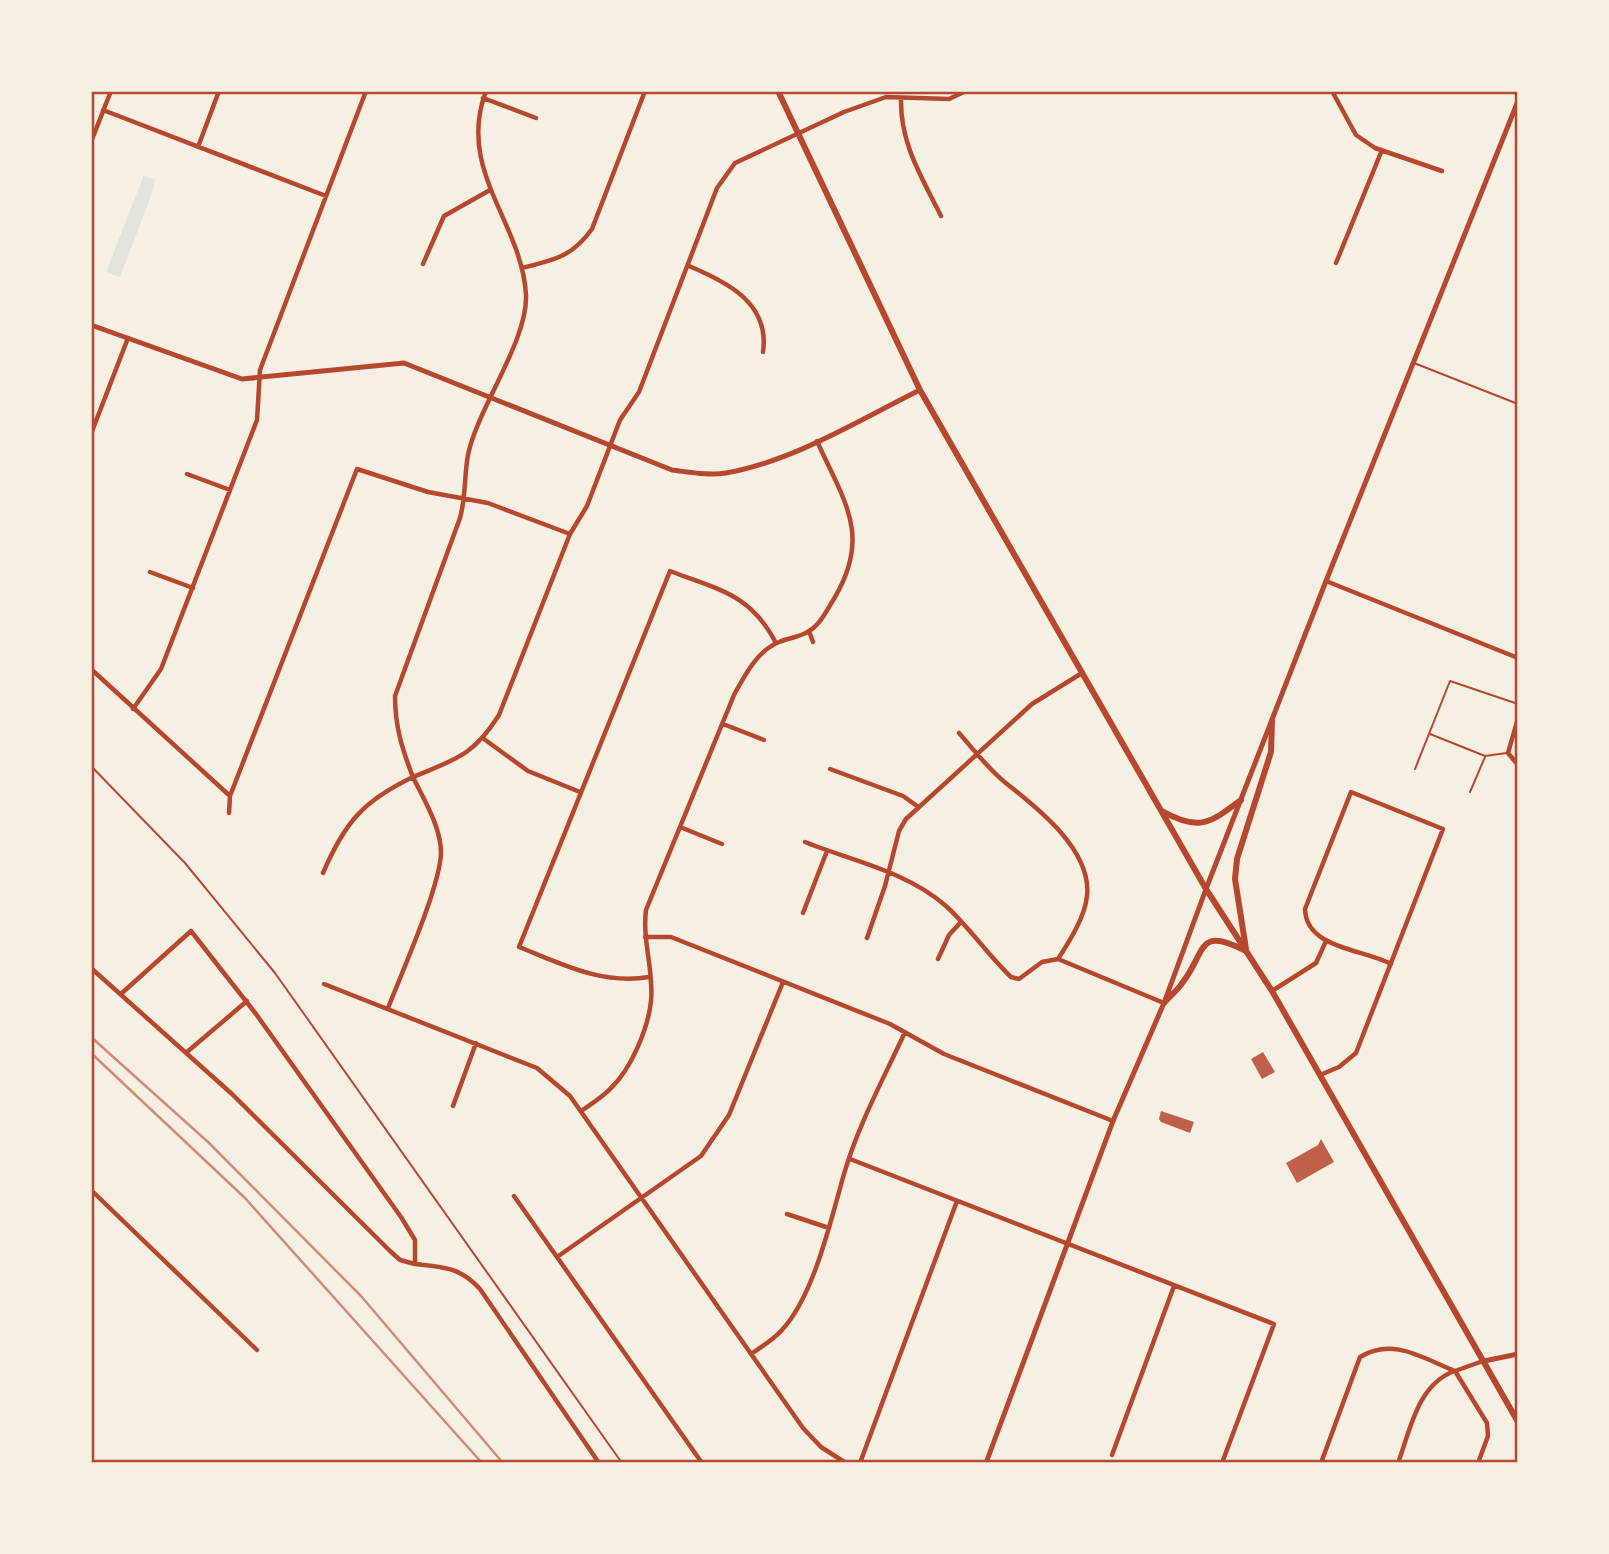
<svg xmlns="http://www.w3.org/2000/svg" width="1609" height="1554" font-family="'PT Serif',serif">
	<rect width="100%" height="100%" fill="#f6efe4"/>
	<!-- green -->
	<path fill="#e2e4dc" d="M144,175L155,180L152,193L120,277L106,272Z"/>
	<!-- building -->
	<path fill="#bf614a" d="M1263,1052L1275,1072L1262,1079L1251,1059Z
		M1161,1111L1194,1122L1190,1133L1161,1122L1159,1119Z
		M1321,1139L1334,1162L1297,1183L1286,1163L1318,1145Z"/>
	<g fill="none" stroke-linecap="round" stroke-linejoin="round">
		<!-- path -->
		<path stroke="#b5482f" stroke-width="2" d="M91,766L185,863L275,973L622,1463"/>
		<!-- service -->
		<path stroke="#b5482f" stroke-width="2" d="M1414,363L1518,404
			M1430,734L1485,756L1507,753
			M1415,769L1450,681L1518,704
			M1470,792L1485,757"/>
		<!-- minor -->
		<path stroke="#b5482f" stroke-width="4.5" d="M1332,91L1356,135L1375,148L1442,171
			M483,98L536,118
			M901,98C900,143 921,176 941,216
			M103,110L326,196
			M91,142L111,91
			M198,147L219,91
			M1336,263L1382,150
			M423,264L444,216L490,190
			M689,266C727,282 770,303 763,352
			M522,268C554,260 572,257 592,229L645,91
			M91,434L128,338
			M187,474L230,490
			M150,572L193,588
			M1326,581L1518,658
			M809,631L813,642
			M91,669L230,796
			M133,709L161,669L257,420L260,370L366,91
			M1518,718L1508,753L1518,765
			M723,724L764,740
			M959,733C974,750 989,770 1007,784C1039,809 1092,851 1087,896C1085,917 1069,942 1058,959
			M484,739L528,771L580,792
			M830,769L903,796L917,806
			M229,813L230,796L357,469L428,492L488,503L570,534
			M680,827L722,844
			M805,842C852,861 906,871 946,906C969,927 988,955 1011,977L1019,979L1042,962L1058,959
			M323,873C345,822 363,801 413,777C402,749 395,726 395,696L460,518C466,497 464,477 468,455C477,409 528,341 526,295C522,222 456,170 486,91
			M803,913L827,851
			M645,937H671L890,1024L944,1054L1113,1121
			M867,938L885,886L899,831L906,819L1032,704L1082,673
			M938,959L949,935L960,923
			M1058,959L1164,1003
			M91,968L232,1094L390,1251L400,1260L415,1264
			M649,977C602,985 562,964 519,947L670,571C718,590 750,593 776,643
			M324,984L537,1068L570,1096L803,1428L821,1447L846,1463
			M1272,991L1316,963L1326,941
			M122,993L191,931L256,1014L401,1217L415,1240V1264C443,1267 460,1267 480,1289L599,1463
			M388,1008C402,972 440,887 441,853C441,827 424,800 413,777C456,759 473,756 499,715L570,534L587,506L620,420L639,392L717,188L735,163L844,112L886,97L949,99L966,91
			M187,1052L247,1001
			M1320,1075L1339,1067L1356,1053L1443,829L1351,792L1305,909C1306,949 1364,949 1391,964
			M453,1106L476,1043
			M581,1111C591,1104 603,1097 611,1088C631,1069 648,1029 651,1001C654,971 642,940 646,910L734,695C745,675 757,651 779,642C788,638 801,637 809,631C821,624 828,608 835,597C872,534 843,500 817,441
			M850,1159L1274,1324L1222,1463
			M91,1190L257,1350
			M514,1196L702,1463
			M787,1214L829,1228
			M557,1257L701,1156L729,1115L783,982
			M751,1354C761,1347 773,1340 781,1331C814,1297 831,1219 844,1174C858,1125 884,1078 905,1032
			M1112,1455L1174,1286
			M860,1463L957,1201
			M1321,1463L1360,1357C1393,1337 1422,1358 1455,1371
			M1398,1463C1411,1428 1417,1386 1454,1371
			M1478,1463L1488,1436L1487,1423L1455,1371L1483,1361"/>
		<!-- tertiary -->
		<path stroke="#b5482f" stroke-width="5" d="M91,325L242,379L404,363L672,470C689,472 708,476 726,473C794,461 859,420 920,390
			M1484,1361L1518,1354
			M986,1463L1113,1121L1164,1003L1206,889"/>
		<!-- secondary -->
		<path stroke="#b5482f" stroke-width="5" d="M1206,889L1326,581L1518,101"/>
		<!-- primary -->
		<path stroke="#b5482f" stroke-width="6" d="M778,91L920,390L1206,889L1272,991L1518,1422
			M1162,811C1199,832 1210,823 1241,800
			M1246,949L1235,879L1237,859L1271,752L1272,721
			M1164,1003C1170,996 1178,990 1183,982C1206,952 1197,926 1244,950"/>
		<!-- rail -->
		<path stroke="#cf8b77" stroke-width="2.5" d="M91,1037L208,1142L361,1296L503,1463
			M91,1053L245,1198L482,1463"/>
	</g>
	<!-- border -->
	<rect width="1609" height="1554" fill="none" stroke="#f6efe4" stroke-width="186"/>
	<rect x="93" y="93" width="1423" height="1368" fill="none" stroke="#b5482f" stroke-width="2.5"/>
</svg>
